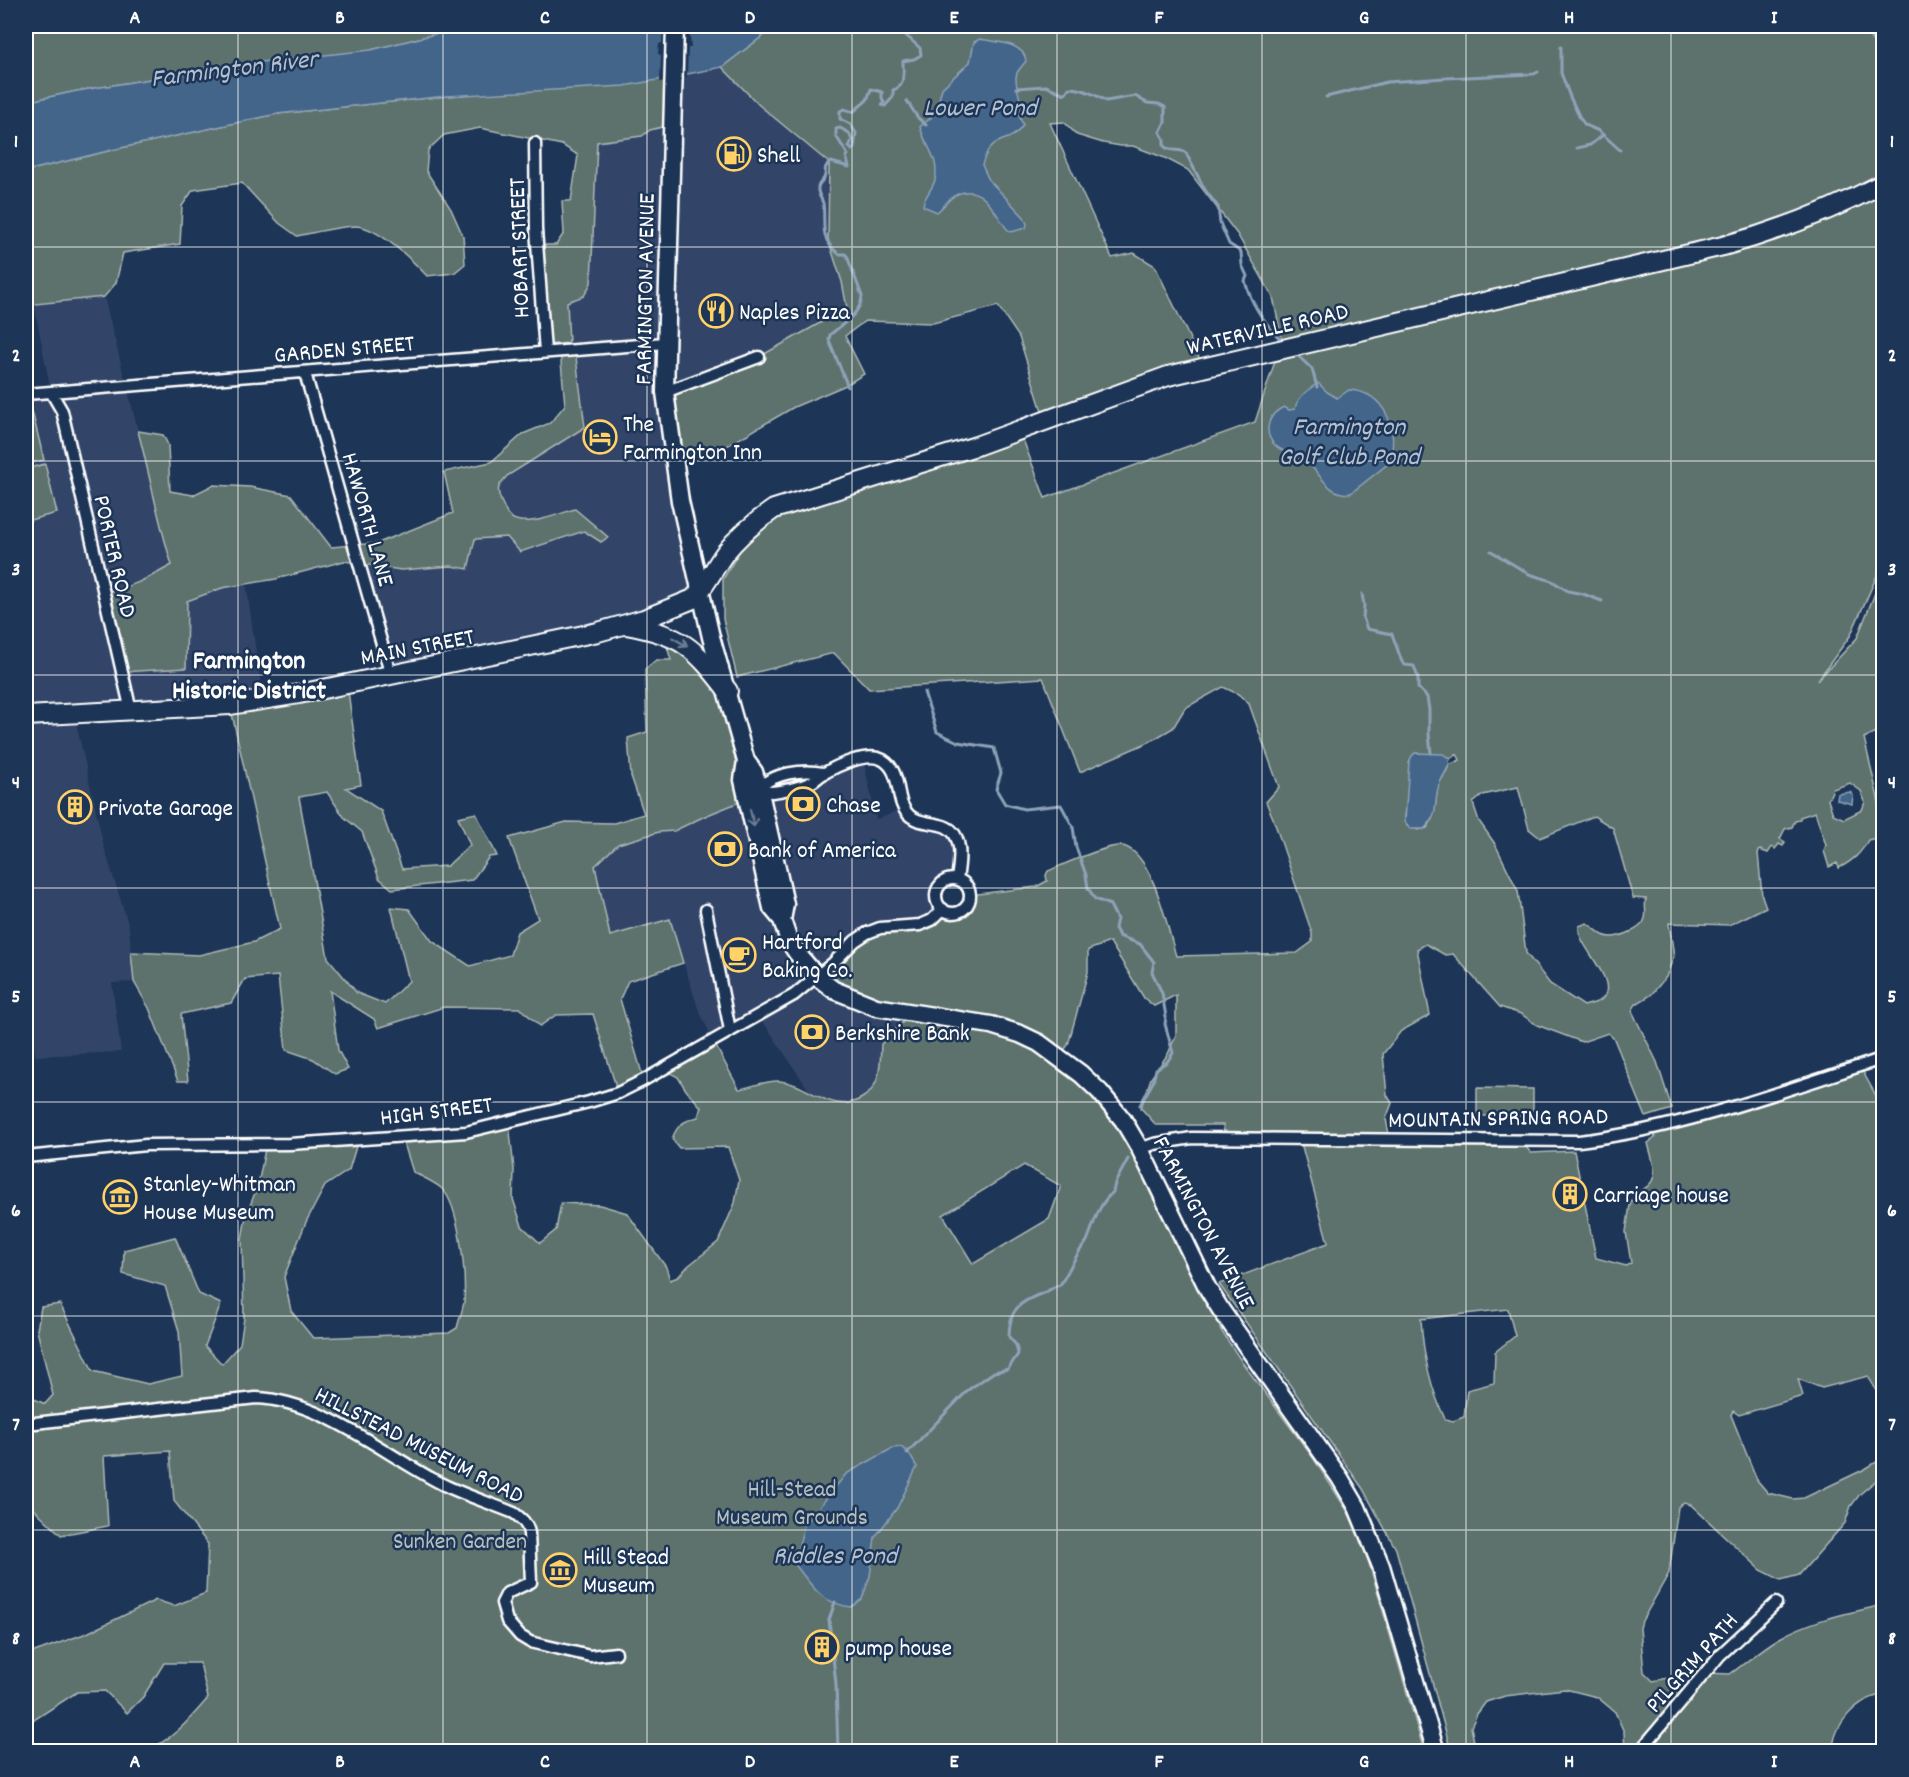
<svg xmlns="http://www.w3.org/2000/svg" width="1909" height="1777" font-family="Dekko,sans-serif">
	<rect width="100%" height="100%" fill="#1d3557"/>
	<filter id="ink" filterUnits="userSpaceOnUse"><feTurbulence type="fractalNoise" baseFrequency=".0167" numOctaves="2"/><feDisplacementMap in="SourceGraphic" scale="12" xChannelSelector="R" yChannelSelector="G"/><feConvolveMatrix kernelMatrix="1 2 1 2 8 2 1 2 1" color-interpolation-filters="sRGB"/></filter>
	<g filter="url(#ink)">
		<!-- built -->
		<path fill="#314569" d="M722,67L759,105L829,163L828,239L842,282L847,308L759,357L665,392L701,591L693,599L391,676L360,564L401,570L451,566L467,569L474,539L507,537L520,552L584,531L601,542L575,509L527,523L517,521L508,515L497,491L498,485L507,476L585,427L575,350L569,343L567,302L584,296L591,283L597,142L642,136L650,130L671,125L673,77Z
			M104,297L153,490L234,501L263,700L74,714L104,847L129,927L134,982L112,983L121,1052L35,1056L26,979V394L51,392L34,305Z
			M863,758L876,819L886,816L903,807L909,815L938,824L959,841L957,879L946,880L938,888L937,900L943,909L913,1013L881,1044L880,1076L868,1094L853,1103L840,1105L810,1092L766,1026L755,1017L713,1041L698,1008L670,920L610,936L595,866L618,844L659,832L674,831L705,816L742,801L759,788L823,773Z"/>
		<!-- green -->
		<path fill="#5d726d" stroke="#aeb8b6" stroke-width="1.5" fill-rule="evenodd" d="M26,26H468L371,50L355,58L242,64L77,91L26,102Z
			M776,26H1883V562L1850,636L1817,681L1857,638L1883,573V729L1864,738L1881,811H1883V871L1877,838L1868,840C1861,854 1852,861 1839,868L1837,863L1829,867L1824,851L1826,845L1815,812L1800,817V820L1795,821L1792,827L1785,829L1780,839L1785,842L1783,846L1779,844L1775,849L1772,847L1768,853L1760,850L1758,853L1762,896L1766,907L1729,925L1669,923L1674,956L1666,977L1651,995L1636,1004L1632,1011L1657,1062L1672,1109L1646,1117L1614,1039L1608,1033L1582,1042L1537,1025L1521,1014L1500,1007L1453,954L1445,955L1426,944L1417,949L1430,1015L1401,1031L1383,1054L1387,1095L1392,1103L1386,1119L1390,1140L1521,1141L1531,1153L1574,1151L1596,1258L1626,1266L1631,1263L1626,1232L1630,1205L1636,1193C1664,1182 1653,1165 1648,1143L1655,1138L1653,1133L1854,1067L1856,1073L1863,1072L1879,1101L1883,1105V1402L1868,1376L1822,1388L1798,1379L1803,1396L1739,1415L1733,1411L1731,1415L1757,1480L1768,1493L1793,1499L1804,1498L1865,1469L1883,1458V1478L1878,1479L1860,1494L1851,1506L1845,1523L1799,1575L1781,1580L1761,1570L1691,1505L1684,1503L1678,1507L1669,1573L1642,1621L1640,1628L1644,1672L1653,1681L1679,1676L1681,1700L1705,1673L1730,1674C1746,1663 1761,1649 1778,1639C1810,1620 1848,1613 1883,1605V1695C1857,1698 1833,1725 1833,1751H1625L1624,1732L1615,1712L1597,1697L1565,1689L1505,1696L1486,1702L1477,1714L1471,1727L1476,1751H1451L1396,1549L1363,1489L1219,1284L1328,1243L1300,1139H1225L1223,1125H1156L1141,1108L1151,1078L1168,1054L1176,1035V995L1154,1006L1144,998L1110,942L1088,950V972L1068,1045L1059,1057L1100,1092L1237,1333L1220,1329L1242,1362L1314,1459L1348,1512L1358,1532L1369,1563L1424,1751H144C171,1742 190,1719 208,1698L200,1663H164L143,1697L127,1713L105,1691L77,1692L34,1720L26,1707V1655L87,1633L156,1600L174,1606L206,1593L208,1544L174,1501L170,1451L104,1456L108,1526L61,1535L26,1501V1395L45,1404L53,1395L37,1330L41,1307L60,1304L93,1371L148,1384L182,1376L179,1331L165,1286L123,1274L124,1250L175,1237L199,1294L221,1304L205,1346L222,1364L240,1344L244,1318L242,1239L246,1216L258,1185L266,1144L358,1140L349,1170L325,1186L306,1222L284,1277L291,1311L313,1338L449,1333L457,1328C459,1319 463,1310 464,1301C466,1276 460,1204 441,1188C434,1182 422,1177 413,1172L402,1137L509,1122L514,1170L513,1199L522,1226L540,1243L556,1230L561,1203L600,1205L627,1213L666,1267L670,1280L678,1277L688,1266L718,1242L735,1203L739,1180L728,1147L679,1148L672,1139C677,1125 683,1121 698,1117L701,1107L686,1090L678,1077L663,1069L713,1041L739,1089C751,1087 767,1080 780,1081C810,1084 831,1116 862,1098C882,1086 880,1064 881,1044L912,1013L817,977L867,933L911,925L943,909C956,916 968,910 970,895L1036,887L1047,881L1046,875L1048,871C1063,865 1110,843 1123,846C1153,853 1168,930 1176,956L1297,953L1312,942V933L1273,818L1266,802L1279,787L1249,704L1238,694L1223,687L1185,708L1173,728L1149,742L1080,772L1043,678L869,689L834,653L737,677L723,619V579L742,547L763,523L790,509L1022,437L1045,498L1255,422L1282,340L1273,297L1237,234L1188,170L1165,158L1133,146H1121L1103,143L1077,135L1064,122L1050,123L1112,258L1134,253L1155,266L1204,368L1045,421L1019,337L998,306L933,323L865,321L845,336L864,374L846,385L794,407L727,446L673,456L665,392L759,357L847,308L842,282L828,239L829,163L759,105L722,67ZM1457,754L1460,760L1449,765C1447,773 1440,779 1438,787C1435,802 1437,815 1427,828L1418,830L1407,826L1405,818L1409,778L1449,757L1450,759ZM1850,783L1861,791L1865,802L1862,810L1844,819L1833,814L1828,800L1833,789ZM1518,787L1529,829L1540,838L1594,816L1613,828L1633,898L1646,899C1644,906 1647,912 1645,918C1643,930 1614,941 1603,935C1598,932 1593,927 1587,923L1579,926C1575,945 1621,981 1602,999C1598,1003 1589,1004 1584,1006L1550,984L1526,953L1518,891L1495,844L1479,821L1473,803L1483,795ZM1024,1165L1061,1186L1049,1219L973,1264L943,1215ZM1508,1309L1515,1336L1495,1352L1494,1383L1467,1390L1464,1417L1453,1421L1445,1419C1430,1387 1423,1355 1421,1319Z
			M673,77L671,125L650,130L642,136L597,142L591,283L584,296L567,302L569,343L544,345L537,245H556L564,233L562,201H571L578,155L562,145L480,128L444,135L428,150L426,171L451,209L463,236L465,264L454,273L427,276C412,260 378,227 356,226C340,226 313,233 297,236L279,223L242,183L193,190L182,206L180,244L123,253L116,283L104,297L26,305V171L116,149L277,114L447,96Z
			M575,350L585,427L507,476C498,486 496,489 501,501C503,505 505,510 507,514C520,531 558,514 575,509L608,537L601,542L584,531L520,552L507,537L475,539L468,569L451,566L401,570L344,561L276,579L222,588L187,601L186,668L122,672L103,591C128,590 150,577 172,565C158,521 150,476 138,431L163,435L168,445L170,491L193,495L213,485L250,487L291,495L331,547L378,543L453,513L444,472L491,462L523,434L550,423L565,405L560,351Z
			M32,411L44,460L26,464V413Z
			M45,464L57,513L26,521V469Z
			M665,640L683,642L734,714L742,801L705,816L674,831L659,832L618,844L595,866L610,936L670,919L683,963L628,981L620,999L644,1080L618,1093L593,1014L556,1015L540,1026L520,1008L444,1007L378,1028L374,1019L330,991L338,1050L348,1069L335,1074L313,1059L286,1050L278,976L245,979L231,1003L181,1014L188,1081H178L149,1008L134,982L131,952L199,955L254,942L280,929L230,705L347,684L361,785L346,788L381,811L402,869L447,866L470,845L458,817L476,813L497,856L489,857L472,880L392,889L379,878L362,832L344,817L327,792L299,797L328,958L357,993L385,1004L409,981L391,907L409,909L432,941L470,966L510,955L517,932L538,919L509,838L566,822L614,823L644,814L631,776L628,738L647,732L645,669L656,660H671Z
			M1477,1088L1533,1089V1116H1477Z"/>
		<!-- water -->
		<path fill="#436589" stroke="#8ea3b8" stroke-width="1.5" d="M468,26H776L722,67L663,79L624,86L447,96L277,114L116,149L26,171V102L77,91L242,64L371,50Z
			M980,39C995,42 1024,42 1026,61C1023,65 1019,69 1017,73C1012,85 1025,99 1018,113L1023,125C1009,148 992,130 982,165L989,180L1024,217L1027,224L1026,228L1011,232L1007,229C994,212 981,180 954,196C947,200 943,208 937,212L923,206C924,197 932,190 935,180C940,158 925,146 920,127L935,114L942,88L970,62L974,42Z
			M1318,383L1327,392L1337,398L1349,390C1386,392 1400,431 1389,463L1351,493C1331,497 1322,477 1311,466C1298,454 1267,452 1268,428C1269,418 1275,411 1284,407L1289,410L1295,409C1297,397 1309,389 1318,383Z
			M1415,753L1443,754L1450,759C1449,771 1442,775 1439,785C1433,803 1440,814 1424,829H1411L1405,822L1409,762L1412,756Z
			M1850,792L1853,795L1852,804L1837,800L1838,794Z
			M901,1447L908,1452L917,1467L897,1508L875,1537L870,1576L862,1599L851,1607C820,1603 812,1586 794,1563L804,1526L846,1474L893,1448Z"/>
		<!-- pier -->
		<path fill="#1d3557" d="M663,26H689L691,48H688L687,77L660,82L661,55L658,54L659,44L662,43Z"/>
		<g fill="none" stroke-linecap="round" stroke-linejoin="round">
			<!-- stream -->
			<path stroke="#8ea3b8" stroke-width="3" d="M906,26H909
				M1864,26L1872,40L1884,42
				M1561,47V73L1570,97L1580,118L1585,125L1599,131L1620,150
				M1016,88L1046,86L1065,94L1069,88C1082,88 1096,95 1106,101L1135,96L1147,103L1159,104L1165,107V122L1160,132L1164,139V146C1171,153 1179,148 1186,153L1205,190L1218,207L1220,223L1229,244L1241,252L1242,265L1247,276L1245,281C1251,304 1266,325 1282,341
				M1326,97L1387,82L1445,78L1534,74L1538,72
				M907,101L918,118L926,125
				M1577,148L1590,145L1603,135
				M1296,354L1312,369L1317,387
				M848,387L829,340L830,335C842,324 861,314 862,296L847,256L845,254H839C818,238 826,225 823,203C822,199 818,195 818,190C817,184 822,182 824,178C828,170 821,169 831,162L849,167L846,156L848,155L836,136V129L840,128L849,133L852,140L849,147L852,150L854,148L856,133L850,124L840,119V111L844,109L853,112L867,100L871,89L882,92V98L884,102L882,105L885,106L893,97V90C906,86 903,72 903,61L914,59L921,55L920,48L901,31L900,27L904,26
				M1491,551L1529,574L1552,581L1568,591L1583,594L1602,601
				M1362,594L1364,605L1363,618L1367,629L1392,634L1402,662L1405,665L1414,666L1418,678V688L1427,697L1429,710V734L1431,753
				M924,692L937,732L958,742L994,748L1001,773L996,789L1005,804L1024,809L1061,805L1073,827L1076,847L1086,875L1088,888L1095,899L1110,905L1117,919L1115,928L1119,936L1140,944L1154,962L1152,972L1162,993L1166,1017L1165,1024L1173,1053L1167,1062L1156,1069L1153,1082L1140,1105
				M907,1453L968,1390L994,1372L1008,1369L1018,1354L1016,1345L1009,1337C1009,1309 1019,1302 1043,1293C1050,1291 1053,1286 1060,1285C1067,1274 1072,1263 1079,1252C1081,1248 1085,1245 1087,1241C1095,1222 1097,1206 1113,1192L1115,1183L1128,1159
				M835,1602L829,1620L836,1684L838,1752"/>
			<!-- street casing -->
			<g stroke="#fff" stroke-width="15">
				<path id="street" d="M535,143L536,229L545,352
					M305,373L391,676
					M51,392L62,411L131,711
					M665,392L759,357
					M26,394L665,343
					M823,773C803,769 773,773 759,788C763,790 767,792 772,792C783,791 802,787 812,782C816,780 819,776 823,774C836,766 868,751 883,760C904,773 893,802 910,816C919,823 929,822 940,825C965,830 960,861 957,879
					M936 896a17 17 0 1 1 34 0a17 17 0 1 1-34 0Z
					M706,910L730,1030
					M1140,1149L1154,1144L1192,1138L1579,1141C1681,1129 1786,1090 1884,1058
					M26,1157L146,1145L290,1144L466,1132L589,1102L618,1093L644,1080L794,995L833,963L855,941L867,933L880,928L920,925L932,920L943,909
					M26,1424L256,1398C321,1400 385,1455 442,1484C464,1495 490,1503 514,1513C522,1519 527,1523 529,1533L531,1582L507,1593L502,1603L507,1621L520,1636L530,1642L590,1656L616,1653
					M1639,1752L1720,1655L1776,1603"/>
			</g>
			<!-- primary casing -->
			<g stroke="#fff" stroke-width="21">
				<path id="primary" d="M675,26L665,392L680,501L711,637L746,761L754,772L759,788L785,904L782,920
					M746,761L743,780L772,908L782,920L789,941L797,953L817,977L834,990L876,1007L991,1025L1020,1034L1039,1043L1081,1074L1100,1092L1123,1120L1140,1149L1208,1289L1221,1310L1340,1478L1357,1507L1381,1566L1436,1752"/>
			</g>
			<!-- highway casing -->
			<g stroke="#fff" stroke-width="22">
				<path id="highway" d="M626,625C682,635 694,647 728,691
					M26,716L230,705L299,694L598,632L644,619L693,599C706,586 714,568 725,553C739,535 755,522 774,509L976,446L1168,376L1723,246C1779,231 1832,210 1884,183"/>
			</g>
			<!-- street -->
			<use href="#street" stroke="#1d3557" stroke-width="10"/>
			<!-- primary -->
			<use href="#primary" stroke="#1d3557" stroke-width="16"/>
			<!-- highway -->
			<use href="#highway" stroke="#1d3557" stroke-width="18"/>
		</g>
		<!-- one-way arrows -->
		<defs><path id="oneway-shaft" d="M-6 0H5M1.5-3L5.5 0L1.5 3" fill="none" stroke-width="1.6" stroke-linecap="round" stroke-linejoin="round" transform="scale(1.5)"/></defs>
		<g stroke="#6c7c92">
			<use href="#oneway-shaft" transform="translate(680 642) rotate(31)"/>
			<use href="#oneway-shaft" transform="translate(752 818) rotate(77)"/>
		</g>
	</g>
	<!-- grid -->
	<path fill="none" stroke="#fff" stroke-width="1.5" stroke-opacity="0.55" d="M238,26V1752M443,26V1752M647,26V1752M852,26V1752M1057,26V1752M1262,26V1752M1466,26V1752M1671,26V1752M26,247H1884M26,461H1884M26,675H1884M26,888H1884M26,1102H1884M26,1316H1884M26,1530H1884"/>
	<!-- icons -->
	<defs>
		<g id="fuel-ring" transform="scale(1.725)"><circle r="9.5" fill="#1d3557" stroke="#ffd166" stroke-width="1.5"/><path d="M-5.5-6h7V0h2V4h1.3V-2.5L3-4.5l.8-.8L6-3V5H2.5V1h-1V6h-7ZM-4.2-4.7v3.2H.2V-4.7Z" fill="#ffd166"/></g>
		<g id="restaurant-ring" transform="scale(1.725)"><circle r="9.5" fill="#1d3557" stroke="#ffd166" stroke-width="1.5"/><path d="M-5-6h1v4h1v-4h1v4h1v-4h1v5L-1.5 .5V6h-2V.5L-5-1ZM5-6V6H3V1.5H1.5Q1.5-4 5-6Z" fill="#ffd166"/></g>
		<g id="hotel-ring" transform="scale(1.725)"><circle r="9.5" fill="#1d3557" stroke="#ffd166" stroke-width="1.5"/><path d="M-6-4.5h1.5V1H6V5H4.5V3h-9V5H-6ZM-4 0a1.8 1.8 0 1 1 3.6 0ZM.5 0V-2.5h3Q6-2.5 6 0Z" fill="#ffd166"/></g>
		<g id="bank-ring" transform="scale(1.725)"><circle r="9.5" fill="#1d3557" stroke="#ffd166" stroke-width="1.5"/><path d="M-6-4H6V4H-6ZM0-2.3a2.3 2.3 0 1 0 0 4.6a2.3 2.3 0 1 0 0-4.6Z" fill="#ffd166"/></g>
		<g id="building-ring" transform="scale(1.725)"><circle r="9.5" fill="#1d3557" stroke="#ffd166" stroke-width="1.5"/><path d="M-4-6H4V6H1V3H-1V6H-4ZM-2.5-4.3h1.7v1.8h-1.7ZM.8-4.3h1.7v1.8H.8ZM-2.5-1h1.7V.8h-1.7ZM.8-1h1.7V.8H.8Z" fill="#ffd166"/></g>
		<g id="cafe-ring" transform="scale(1.725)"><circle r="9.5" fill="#1d3557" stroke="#ffd166" stroke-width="1.5"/><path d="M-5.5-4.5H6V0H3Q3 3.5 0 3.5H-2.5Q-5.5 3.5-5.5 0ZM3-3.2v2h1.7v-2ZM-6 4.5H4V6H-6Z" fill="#ffd166"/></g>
		<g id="museum-ring" transform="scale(1.725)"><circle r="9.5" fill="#1d3557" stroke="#ffd166" stroke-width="1.5"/><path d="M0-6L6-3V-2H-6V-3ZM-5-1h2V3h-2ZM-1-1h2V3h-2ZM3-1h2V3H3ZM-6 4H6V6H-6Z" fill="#ffd166"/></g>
	</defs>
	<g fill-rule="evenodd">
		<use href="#fuel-ring" x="734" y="154"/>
		<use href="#restaurant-ring" x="716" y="311"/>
		<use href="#hotel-ring" x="600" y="437"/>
		<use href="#bank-ring" x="803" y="804"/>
		<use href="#building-ring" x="75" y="807"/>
		<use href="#bank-ring" x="725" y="849"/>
		<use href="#cafe-ring" x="739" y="955"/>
		<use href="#bank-ring" x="812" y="1032"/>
		<use href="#building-ring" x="1570" y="1194"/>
		<use href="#museum-ring" x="120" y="1197"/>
		<use href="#museum-ring" x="560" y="1570"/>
		<use href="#building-ring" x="822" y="1647"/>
	</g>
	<g text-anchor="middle" stroke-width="5" stroke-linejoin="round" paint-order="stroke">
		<!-- poi labels -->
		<g font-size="24" fill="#fff" stroke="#1d3557" text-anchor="start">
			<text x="757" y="162">Shell</text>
			<text x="739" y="319">Naples Pizza</text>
			<text x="623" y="431">The<tspan x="623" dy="28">Farmington Inn</tspan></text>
			<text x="826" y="812">Chase</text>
			<text x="98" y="815">Private Garage</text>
			<text x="748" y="857">Bank of America</text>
			<text x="762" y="949">Hartford<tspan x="762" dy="28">Baking Co.</tspan></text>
			<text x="835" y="1040">Berkshire Bank</text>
			<text x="143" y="1191">Stanley-Whitman<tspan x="143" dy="28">House Museum</tspan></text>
			<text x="1593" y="1202">Carriage house</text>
			<text x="583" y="1564">Hill Stead<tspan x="583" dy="28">Museum</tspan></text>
			<text x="845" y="1655">pump house</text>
		</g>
		<!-- street labels -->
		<g font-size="24" fill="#fff" stroke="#1d3557">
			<text transform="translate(518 248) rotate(-92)" y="8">HOBART STREET</text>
			<text transform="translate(644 289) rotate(-89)" y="8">FARMINGTON AVENUE</text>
			<text transform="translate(1267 328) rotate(-13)" y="8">WATERVILLE ROAD</text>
			<text transform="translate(344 348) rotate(-5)" y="8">GARDEN STREET</text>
			<text transform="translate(369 519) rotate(74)" y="8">HAWORTH LANE</text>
			<text transform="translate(116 556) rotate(77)" y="8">PORTER ROAD</text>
			<text transform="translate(417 646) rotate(-11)" y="8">MAIN STREET</text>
			<text transform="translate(436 1110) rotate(-7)" y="8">HIGH STREET</text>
			<text transform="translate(1498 1117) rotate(-1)" y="8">MOUNTAIN SPRING ROAD</text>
			<text transform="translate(1205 1222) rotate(62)" y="8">FARMINGTON AVENUE</text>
			<text transform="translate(420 1444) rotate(27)" y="8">HILLSTEAD MUSEUM ROAD</text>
			<text transform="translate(1691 1662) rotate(-48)" y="8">PILGRIM PATH</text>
		</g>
		<!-- park labels -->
		<g font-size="24" fill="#b6c0bd" stroke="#1d3557">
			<text x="792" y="1496">Hill-Stead<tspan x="792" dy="28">Museum Grounds</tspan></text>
			<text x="460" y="1548">Sunken Garden</text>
		</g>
		<!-- water labels -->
		<g font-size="26" font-style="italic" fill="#b4c1d0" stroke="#1d3557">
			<text transform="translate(234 67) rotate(-7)" y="9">Farmington River</text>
			<text x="980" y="115">Lower Pond</text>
			<text x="1349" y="434">Farmington<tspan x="1349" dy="30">Golf Club Pond</tspan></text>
			<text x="835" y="1563">Riddles Pond</text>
		</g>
		<!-- neighbourhood labels -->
		<g font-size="26" font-weight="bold" fill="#fff" stroke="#1d3557">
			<text x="249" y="668">Farmington<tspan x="249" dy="30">Historic District</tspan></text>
		</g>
	</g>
	<!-- margin -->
	<rect width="1909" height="1777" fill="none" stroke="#1d3557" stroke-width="66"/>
	<rect x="33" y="33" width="1843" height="1711" fill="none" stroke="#fff" stroke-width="2"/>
	<g font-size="20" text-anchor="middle" font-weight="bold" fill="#fff">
		<text x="135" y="23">A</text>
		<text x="340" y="23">B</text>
		<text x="545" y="23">C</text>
		<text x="750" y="23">D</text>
		<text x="954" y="23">E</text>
		<text x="1159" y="23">F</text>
		<text x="1364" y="23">G</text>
		<text x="1569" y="23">H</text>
		<text x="1774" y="23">I</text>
		<text x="16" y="147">1</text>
		<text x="1892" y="147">1</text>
		<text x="16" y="361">2</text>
		<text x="1892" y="361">2</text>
		<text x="16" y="575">3</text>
		<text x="1892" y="575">3</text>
		<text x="16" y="788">4</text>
		<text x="1892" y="788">4</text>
		<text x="16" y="1002">5</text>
		<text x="1892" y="1002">5</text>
		<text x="16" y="1216">6</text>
		<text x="1892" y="1216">6</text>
		<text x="16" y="1430">7</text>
		<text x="1892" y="1430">7</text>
		<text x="16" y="1644">8</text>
		<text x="1892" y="1644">8</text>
		<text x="135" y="1767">A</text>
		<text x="340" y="1767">B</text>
		<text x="545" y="1767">C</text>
		<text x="750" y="1767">D</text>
		<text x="954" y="1767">E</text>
		<text x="1159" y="1767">F</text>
		<text x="1364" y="1767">G</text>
		<text x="1569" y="1767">H</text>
		<text x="1774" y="1767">I</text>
	</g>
</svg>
